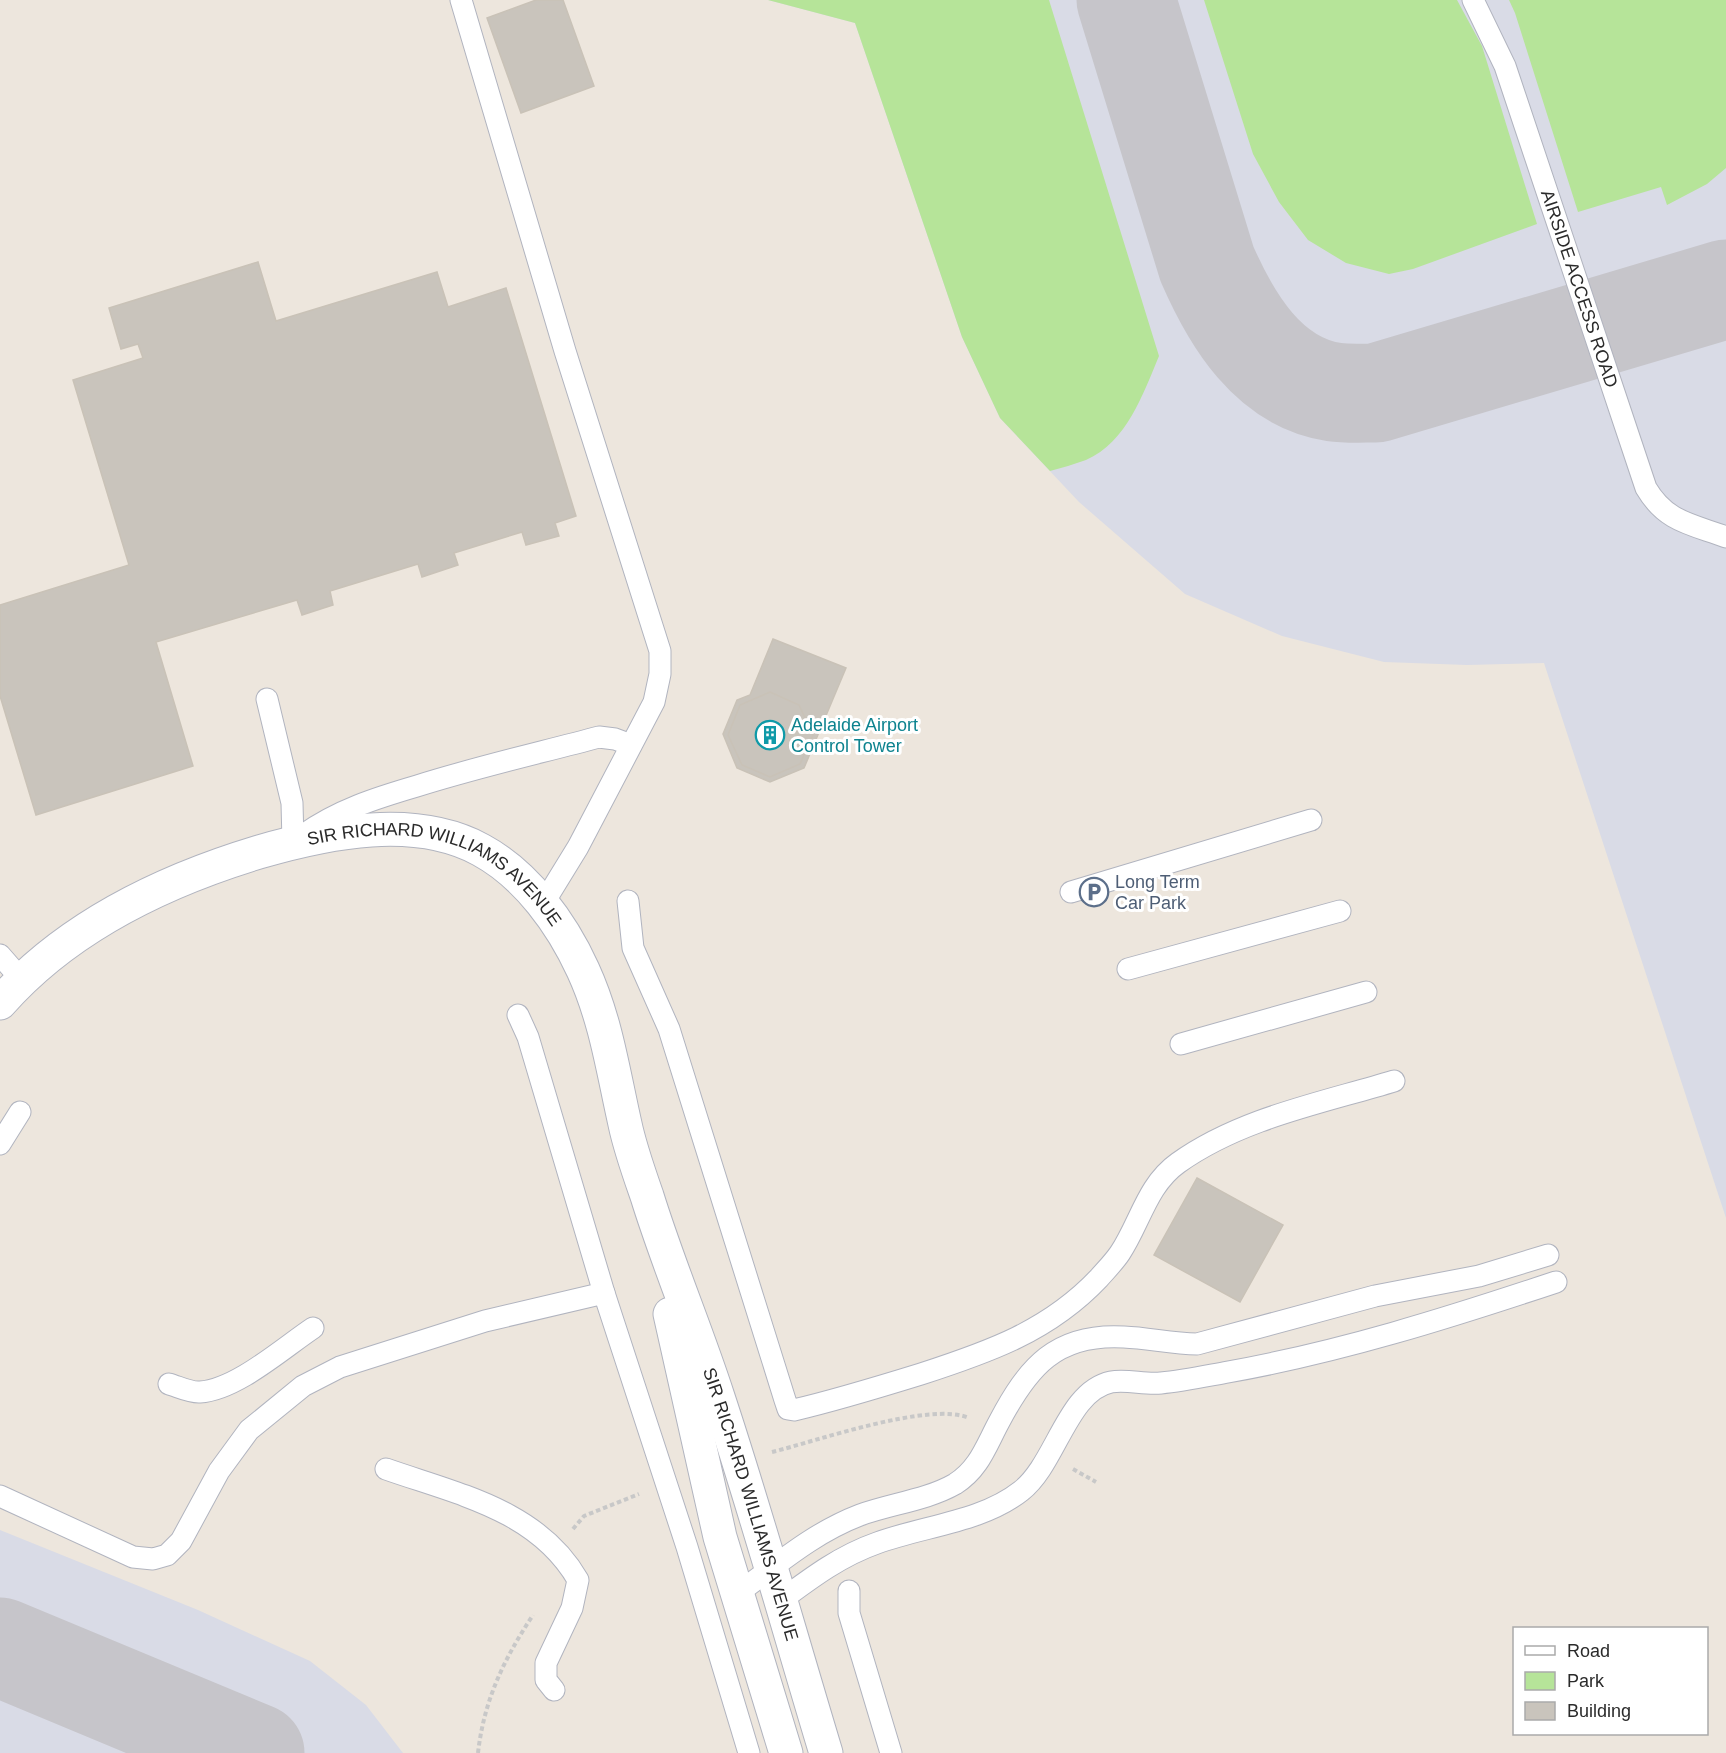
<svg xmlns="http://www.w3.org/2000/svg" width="1726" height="1753" font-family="Helvetica,sans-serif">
	<rect width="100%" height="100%" fill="#ede6dd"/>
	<!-- airport -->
	<path fill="#d9dbe6" d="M768,0H1726V1218L1544,663L1467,665L1384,662L1282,636L1185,594L1079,502L1000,418L962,337L855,23Z
		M0,1530L198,1610L310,1661L366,1705L403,1753H0Z"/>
	<!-- green -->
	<path fill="#b6e499" d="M768,0H1049L1159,356C1143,394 1127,442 1086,460C1074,464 1062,468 1050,471L1000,418L962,337L855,23Z
		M1204,0H1457L1482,46L1537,224L1413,269L1389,274L1346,263L1308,240L1279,202L1253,154Z
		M1509,0H1726V168L1707,184L1667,205L1661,187L1578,212L1515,13Z"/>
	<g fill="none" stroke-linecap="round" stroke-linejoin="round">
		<!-- taxiway -->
		<path stroke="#c6c5ca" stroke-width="99" d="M1126,0L1207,264C1231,319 1268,382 1334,392C1348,394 1363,393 1376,393L1726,289
			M0,1647L255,1753"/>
	</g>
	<!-- building -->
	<path fill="#c9c4bc" stroke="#c9c2b7" stroke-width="1.5" d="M536,0H563L594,86L521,113L487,18Z
		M258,262L276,321L437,272L448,307L506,288L576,516L555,523L559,536L526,545L522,532L454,553L458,565L422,577L418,564L330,591L333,605L302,615L297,600L156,642L193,766L36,815L0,696V605L129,565L73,380L143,358L138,344L121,349L109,308Z
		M773,639L846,668L804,768L770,782L737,768L723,734L737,700L750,695Z
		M770,692L799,705L813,735L800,764L770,777L742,765L728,735L740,705Z
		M1197,1178L1283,1225L1240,1302L1154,1255Z"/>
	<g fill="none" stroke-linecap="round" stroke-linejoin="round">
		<!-- service casing -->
		<g stroke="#b1b4bf" stroke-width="23">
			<g id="service">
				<path d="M461,0L565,351L660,651V674L654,702L578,847L543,904"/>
				<path id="s1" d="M1473,0L1505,66L1646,488C1666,522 1691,524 1726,537"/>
				<path d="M267,699L292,803L293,842"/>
				<path d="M303,835C338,810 376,798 417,786C477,767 539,753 599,737L615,739L631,745"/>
				<path d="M1071,892L1311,820"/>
				<path d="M628,901L633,948L669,1029L785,1400L788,1409L794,1410C837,1400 879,1387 921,1374C989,1352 1049,1331 1099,1278C1106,1270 1114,1262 1120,1253C1140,1223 1147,1185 1178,1163C1241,1118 1322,1103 1394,1081"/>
				<path d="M0,955L21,979"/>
				<path d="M1128,969L1340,911"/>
				<path d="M518,1015L528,1037L604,1293L687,1547L749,1753"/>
				<path d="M1181,1044L1366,992"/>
				<path d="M0,1144L20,1112"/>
				<path d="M169,1384C179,1387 191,1393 200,1392C236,1390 283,1348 313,1328"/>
				<path d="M386,1469C457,1494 538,1510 578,1580L572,1608L546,1663V1680L554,1690"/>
				<path d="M0,1496L133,1557L153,1559L167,1555L181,1541L219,1471L249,1430L303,1386L340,1367L485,1321L604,1293"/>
				<path d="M849,1591V1613L891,1753"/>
				<path d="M738,1593C778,1564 813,1533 860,1515C890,1504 927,1500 955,1484C979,1469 986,1446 999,1422C1028,1367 1056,1333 1124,1337C1149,1338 1172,1344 1197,1344L1375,1296L1479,1276L1548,1255"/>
				<path d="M780,1601C811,1578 840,1556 877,1543C923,1526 982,1522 1021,1491C1056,1464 1067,1391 1111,1382C1127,1379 1145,1385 1161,1383C1183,1381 1206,1376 1228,1372C1340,1352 1448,1318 1556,1282"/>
			</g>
		</g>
		<!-- minor casing -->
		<g stroke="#b1b4bf" stroke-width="35">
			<g id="minor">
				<path id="s2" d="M0,1003C67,927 163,881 259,852C328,832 415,814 481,850C527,875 562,924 583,970C606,1020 613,1071 625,1124C630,1148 639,1173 647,1196C668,1264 696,1329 718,1397C757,1515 790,1634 826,1753"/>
				<path d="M670,1314L720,1537L786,1753"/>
			</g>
		</g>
		<!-- path -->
		<path stroke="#c8c8c8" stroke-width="4" stroke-dasharray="4.5 3" stroke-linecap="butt" d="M772,1452C817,1441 930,1401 969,1418
			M1073,1469L1096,1482
			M573,1529L584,1516L639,1494
			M478,1753C484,1700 504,1659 533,1615"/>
		<!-- service -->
		<use href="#service" stroke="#fff" stroke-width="21"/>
		<!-- minor -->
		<use href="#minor" stroke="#fff" stroke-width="33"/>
	</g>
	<!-- icons -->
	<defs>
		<g id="building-ring" transform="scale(1.5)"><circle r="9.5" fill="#fff" stroke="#0f9aa8" stroke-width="1.5"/><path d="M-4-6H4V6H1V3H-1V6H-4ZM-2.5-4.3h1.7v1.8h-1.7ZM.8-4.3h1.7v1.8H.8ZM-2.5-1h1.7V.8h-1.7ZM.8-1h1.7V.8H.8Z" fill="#0f9aa8"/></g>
		<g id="parking-ring" transform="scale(1.5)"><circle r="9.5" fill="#fff" stroke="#5c6f8a" stroke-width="1.5"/><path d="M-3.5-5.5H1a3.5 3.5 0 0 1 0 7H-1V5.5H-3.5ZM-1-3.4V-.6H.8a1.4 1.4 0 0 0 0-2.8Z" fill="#5c6f8a"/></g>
	</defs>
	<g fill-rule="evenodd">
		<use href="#building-ring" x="770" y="735"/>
		<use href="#parking-ring" x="1094" y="892"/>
	</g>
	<g text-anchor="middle" stroke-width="6" stroke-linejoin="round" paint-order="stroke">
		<!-- street labels -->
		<g font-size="18" fill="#2b2b2b" stroke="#fff">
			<text dy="6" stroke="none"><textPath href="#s1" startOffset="308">AIRSIDE ACCESS ROAD</textPath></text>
			<text dy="6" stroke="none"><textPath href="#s2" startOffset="496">SIR RICHARD WILLIAMS AVENUE</textPath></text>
			<text dy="6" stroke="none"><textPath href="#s2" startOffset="1252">SIR RICHARD WILLIAMS AVENUE</textPath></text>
		</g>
		<!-- culture labels -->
		<g font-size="18" fill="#0d838f" stroke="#fff" text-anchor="start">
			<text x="791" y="731">Adelaide Airport<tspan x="791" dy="21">Control Tower</tspan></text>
		</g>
		<!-- service labels -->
		<g font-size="18" fill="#4e5e75" stroke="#fff" text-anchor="start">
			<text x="1115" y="888">Long Term<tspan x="1115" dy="21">Car Park</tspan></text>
		</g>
	</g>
	<!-- legend -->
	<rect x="1513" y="1627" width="195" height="108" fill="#ffffff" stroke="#aaaaaa" stroke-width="1.5"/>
	<rect x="1525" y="1646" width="30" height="9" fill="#ffffff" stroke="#aaaaaa" stroke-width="1.5"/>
	<text x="1567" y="1657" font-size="18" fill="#2b2b2b">Road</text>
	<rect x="1525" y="1672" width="30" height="18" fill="#b6e499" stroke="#aaaaaa" stroke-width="1.5"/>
	<text x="1567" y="1687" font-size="18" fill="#2b2b2b">Park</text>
	<rect x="1525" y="1702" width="30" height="18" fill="#c9c4bc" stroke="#aaaaaa" stroke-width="1.5"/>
	<text x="1567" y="1717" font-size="18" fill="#2b2b2b">Building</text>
</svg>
